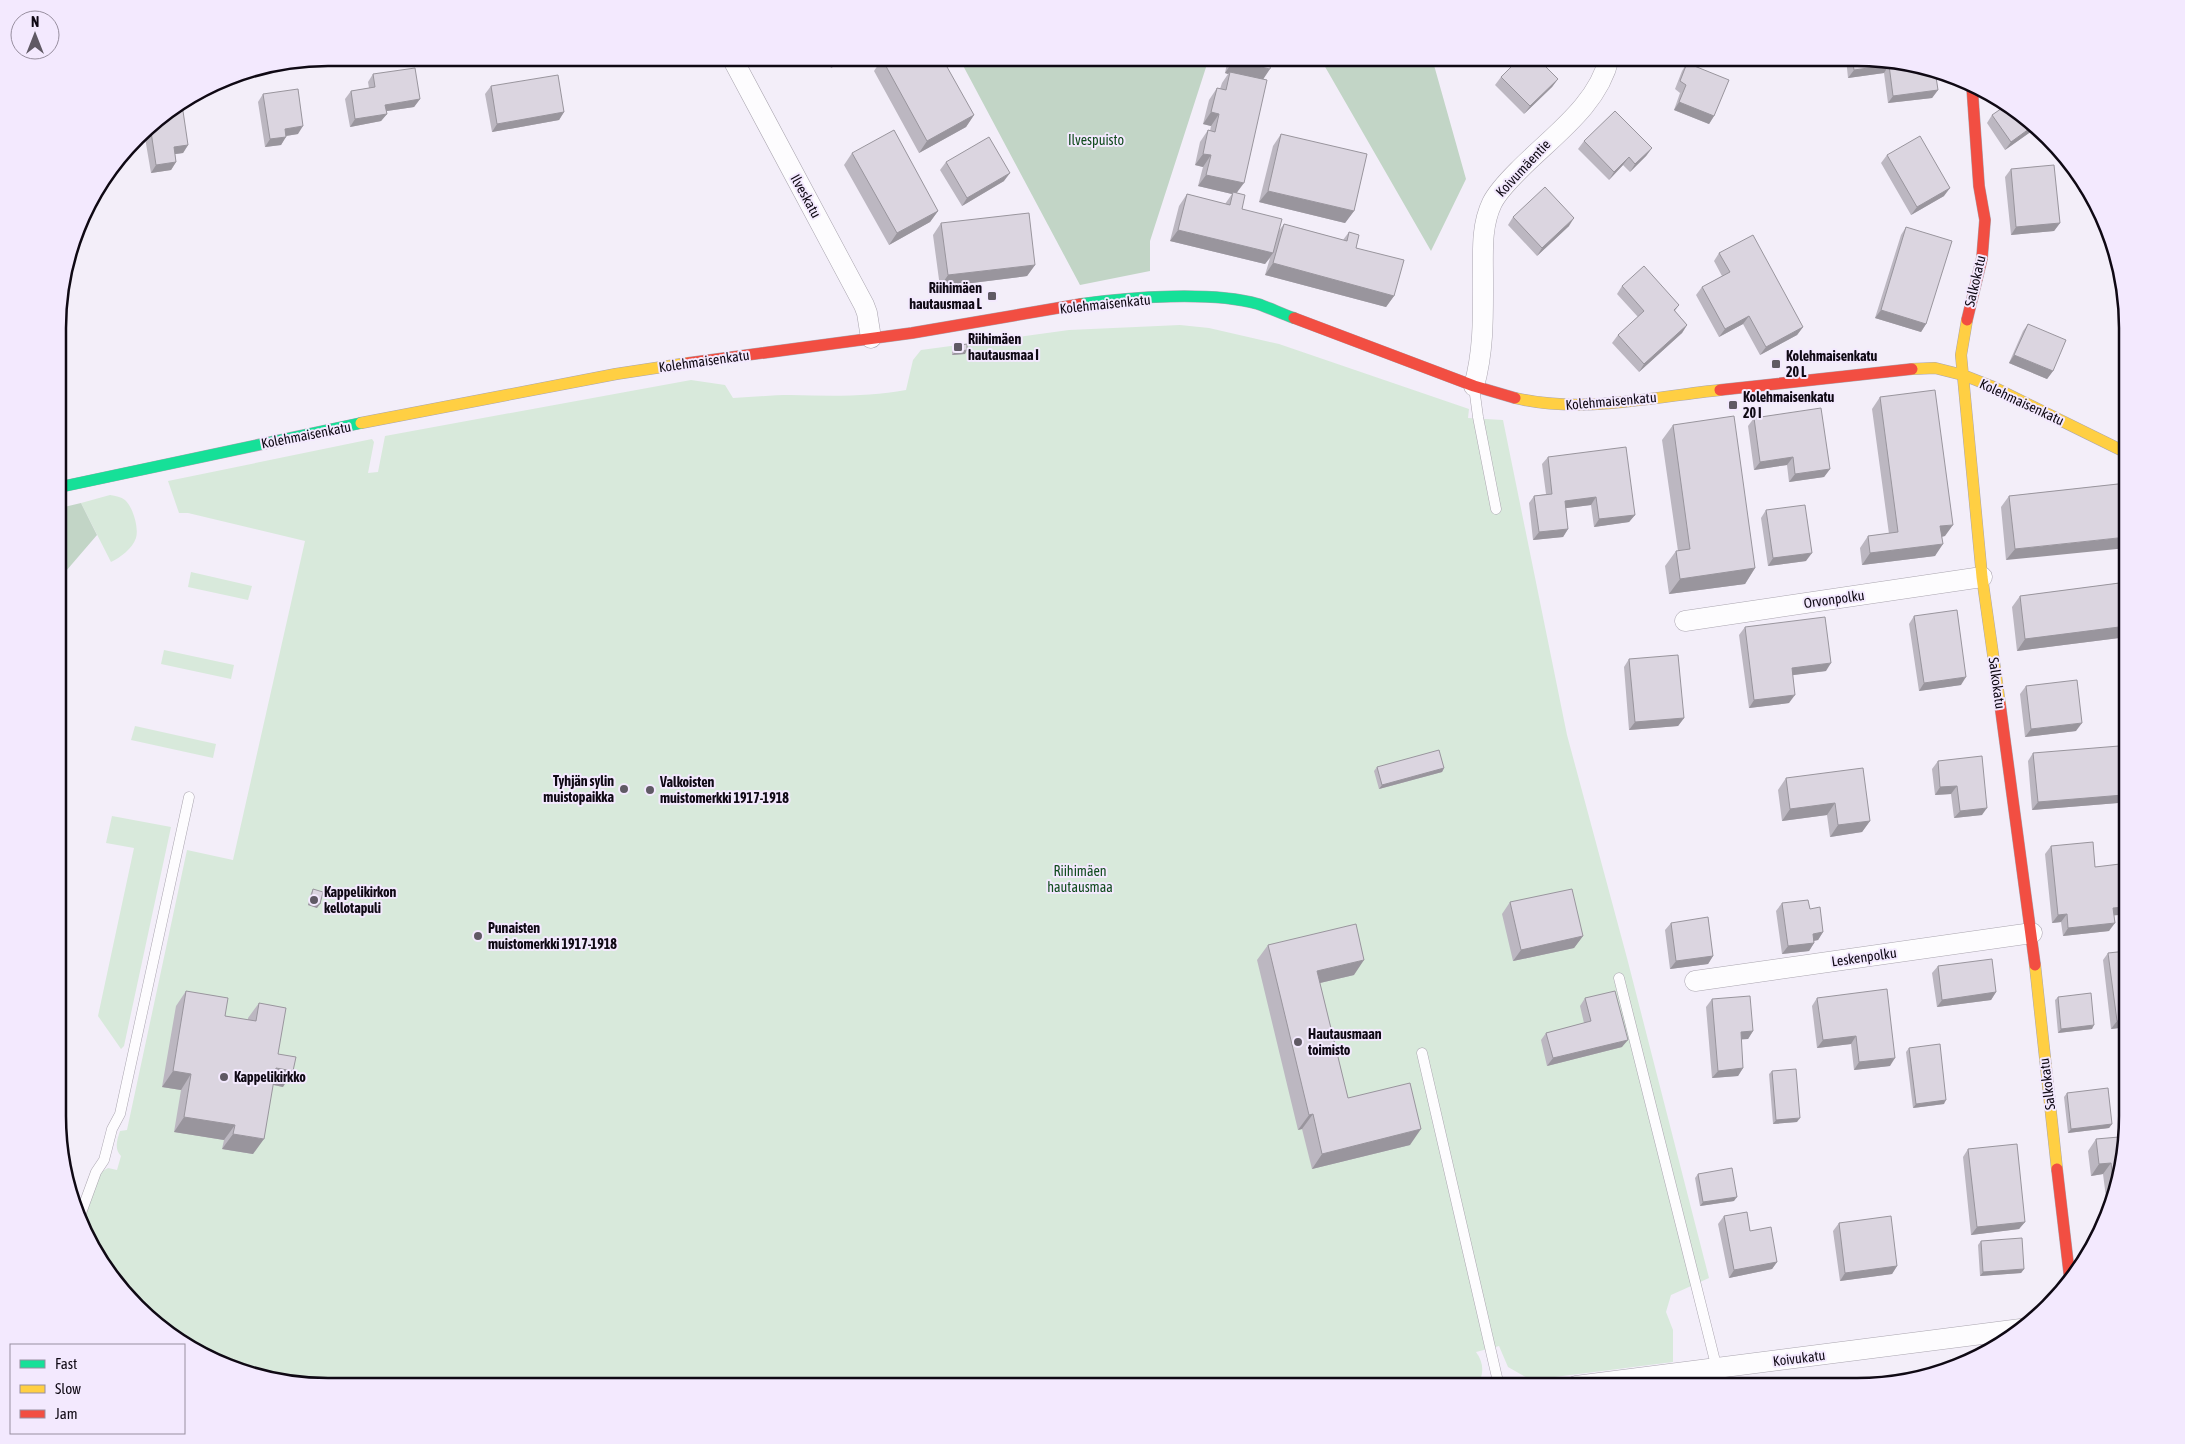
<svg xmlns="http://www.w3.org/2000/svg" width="2185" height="1444" font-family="'Asap Condensed',sans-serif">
	<rect width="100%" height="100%" fill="#f3eef9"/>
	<!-- green -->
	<path fill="#d8e9db" d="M1180,325L1209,328L1279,344L1469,409L1468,418L1503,420L1567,735L1627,958L1709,1278L1671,1295L1666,1312L1673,1330V1362L1531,1380L1508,1367L1499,1346L1476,1352C1484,1363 1484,1373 1478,1385L1470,1386H328L242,1372L178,1341L125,1294L94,1251L83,1220L101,1172L108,1168L117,1170L121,1156C114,1149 117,1140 120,1131L127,1130L187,850L233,860L305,541L188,513H179L168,481L372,439L374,442L368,473L378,472L385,436L691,380L725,385L733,398C752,397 772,395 791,395C830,396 869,397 906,390L913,360L921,350L1069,330Z
		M110,495C116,496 121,497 125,500C133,507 139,528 136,538C132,549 121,557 111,562L81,503Z
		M191,572L252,586L248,600L188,587Z
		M164,650L234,665L231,679L161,664Z
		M135,726L216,744L213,758L131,740Z
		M112,816L171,827L124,1046L121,1049L98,1016L134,848L106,843Z"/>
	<!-- forest -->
	<path fill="#c2d5c6" d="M959,58H1209L1150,241V271L1080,285Z
		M1320,58H1432L1466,179L1431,251Z
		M81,503L97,535L60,578V508Z"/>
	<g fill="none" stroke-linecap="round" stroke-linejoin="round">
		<!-- lane casing -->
		<g stroke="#aaa5af" stroke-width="11">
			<path id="lane" d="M1474,387L1478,417L1496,509
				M1619,978L1717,1369
				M1422,1053L1499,1386
				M81,1213L96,1172L104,1160L112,1129L120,1114L189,797"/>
		</g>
		<!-- street casing -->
		<g stroke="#aaa5af" stroke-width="21">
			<path id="street" d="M732,58L864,305L867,313L871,338
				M1474,386C1484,350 1483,315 1483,278C1483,252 1481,226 1492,203C1498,191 1509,180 1518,171C1551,137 1598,106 1609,58
				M1685,621L1982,577
				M1695,981L2032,933
				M1576,1386L2021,1329"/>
		</g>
		<!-- fast casing -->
		<g stroke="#aaa5af" stroke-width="12">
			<path id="fast" d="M1081,304C1130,297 1211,291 1258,304C1270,308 1282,314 1294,318
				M60,487L361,423"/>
		</g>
		<!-- slow casing -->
		<g stroke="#aaa5af" stroke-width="12">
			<path id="slow" d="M1967,320L1961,355L1982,577L2000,704
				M1912,369L1935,368L1963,375L1991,386L2127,453
				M1515,398C1582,414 1652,397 1720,390
				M361,423L616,374L688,363
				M2035,965L2057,1169"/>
		</g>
		<!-- jam casing -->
		<g stroke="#aaa5af" stroke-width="12">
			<path id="jam" d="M1294,318L1474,386L1515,398
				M1967,320L1982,258L1985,220L1979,186L1972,86
				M688,363L912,333L1081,304
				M1720,390L1912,369
				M2000,704L2035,965
				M2057,1169L2070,1280"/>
		</g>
		<!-- lane -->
		<use href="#lane" stroke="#fdfcfe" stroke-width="10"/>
		<!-- street -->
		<use href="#street" stroke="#fdfcfe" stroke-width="20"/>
		<!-- fast -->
		<use href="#fast" stroke="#16e098" stroke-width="11"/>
		<!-- slow -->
		<use href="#slow" stroke="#ffcf43" stroke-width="11"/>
		<!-- jam -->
		<use href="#jam" stroke="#f24e42" stroke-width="11"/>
	</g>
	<!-- wall -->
	<path fill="#bcb7c1" d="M825,58H847L831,68Z
		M1228,58H1272L1263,79L1237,193L1242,209L1278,232L1284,224L1343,240L1349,232L1356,248L1394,296L1386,307L1265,275L1270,258L1265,264L1170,241L1179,206L1187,194L1225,204L1232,194L1198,186L1203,167L1195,165L1200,142L1208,130L1210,131L1211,126L1203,124L1209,100L1217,88L1220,89L1222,83L1228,74L1225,73Z
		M1846,58H1857L1935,70L1938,90L1932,98L1888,103L1884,73L1848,78Z
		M882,59L974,115L966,127L919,153L874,71Z
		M1687,63L1714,116L1709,124L1674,110L1680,93L1675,89L1682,71Z
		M373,74L420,99L414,107L387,111V114L381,121L350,127L345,99L351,91L369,88L368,82Z
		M1501,77L1558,79L1552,87L1524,114L1495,85Z
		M491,86L564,112L559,120L492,132L485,94Z
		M263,94L298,134L286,136L281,145L265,147L258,102Z
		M1992,115L2036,128L2005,150L1987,123Z
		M150,125L188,145L183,153L175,154L176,162L171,170L151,173L144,132Z
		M1281,134L1354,211L1345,223L1259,202L1273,146Z
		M1584,141L1652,148L1646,156L1630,172L1623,165L1609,180L1578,149Z
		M852,153L938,211L930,222L889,245L844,165Z
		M1887,155L1944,196L1911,215L1881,163Z
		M946,162L1004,181L962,206L940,170Z
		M2011,169L2060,223L2054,231L2011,235L2005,177Z
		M2077,173L2090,191L2079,192Z
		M1513,217L1569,226L1537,256L1508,225Z
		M941,223L1035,265L1027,276L940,287L933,235Z
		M1906,227L1926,324L1921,332L1875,318L1901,235Z
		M1719,253L1803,327L1797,335L1760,355L1743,324L1719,337L1696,295L1702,287L1722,276L1714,261Z
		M1622,286L1679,305L1675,311L1687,325L1682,333L1639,372L1612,343L1618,335L1638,317L1617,294Z
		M2028,324L2053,371L2047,379L2009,363L2023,331Z
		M954,346L965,354L952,355V349Z
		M1880,397L1945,536L1942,537L1935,556L1862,565L1860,548L1868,536L1889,534L1872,409Z
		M1754,418L1830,469L1824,477L1789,482L1787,465L1754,470L1748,426Z
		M1673,425L1755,568L1745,584L1669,594L1665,566L1676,551H1678L1662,440Z
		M1548,457L1635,515L1629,522L1594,527L1591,505L1566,508L1568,529L1563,537L1533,540L1529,503L1534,496L1546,494L1542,464Z
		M2127,483L2006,560L2001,507L2009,496Z
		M1766,510L1806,561L1768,566L1761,518Z
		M2127,582V637L2017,651L2012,607L2020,596Z
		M1914,616L1961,685L1919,691L1909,624Z
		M1745,627L1826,671L1792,675L1789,703L1749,708L1739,635Z
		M1629,659L1684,718L1678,726L1629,730L1624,667Z
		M2026,686L2076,731L2025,737L2020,694Z
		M2033,753L2123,795L2118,803L2032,810L2028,761Z
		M1938,761L1982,815L1954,818L1951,794L1935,795L1932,769Z
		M1377,767L1444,768L1442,772L1379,789L1374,771Z
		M1786,778L1870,821L1862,832L1830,837L1827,815L1782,821L1778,790Z
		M2051,846L2095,867L2124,907L2119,915H2114L2109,931L2063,936L2061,922L2052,923L2045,854Z
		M313,889L317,908L308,905L311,893Z
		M1510,902L1583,936L1574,948L1513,961L1502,914Z
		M1782,903L1810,909L1823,932L1818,940L1814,941V943L1809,951L1782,954L1776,911Z
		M1671,923L1713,956L1708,964L1670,969L1665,930Z
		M1268,945L1354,975L1320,983L1348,1098L1410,1145L1312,1169L1302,1129L1298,1130L1257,960Z
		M2108,953L2127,1027L2111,1029L2103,960Z
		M1938,966L1996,992L1991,1000L1937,1007L1932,973Z
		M186,991L225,1016L248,1020V1018L259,1003L278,1054L283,1087L273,1085L253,1154L222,1149L224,1140L174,1132L181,1090L162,1087L176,1006Z
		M2058,997L2092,1029L2058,1033L2055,1000Z
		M1585,998L1622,1047L1547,1066L1541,1040L1546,1033L1584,1023L1580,1006Z
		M1817,998L1890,1066L1854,1070L1851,1044L1817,1048L1812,1006Z
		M1712,999L1753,1031L1748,1039H1741L1743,1068L1738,1076L1712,1078L1706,1007Z
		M1909,1048L1944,1104L1913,1108L1906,1052Z
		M1772,1071L1797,1122L1773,1124L1769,1074Z
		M2067,1093L2112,1124L2109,1128L2068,1133L2064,1097Z
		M2096,1139L2120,1146H2124L2113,1202L2108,1213L2103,1174L2091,1176L2088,1151Z
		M1968,1149L2025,1222L2019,1229L1971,1235L1963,1157Z
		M1698,1174L1734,1201L1700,1206L1695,1178Z
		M1724,1216L1750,1231L1777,1262L1772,1269L1729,1278L1718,1224Z
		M1839,1223L1897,1266L1892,1274L1840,1281L1833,1231Z
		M1981,1241L2024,1269L2021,1273L1980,1276L1978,1245Z
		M1835,1381L1874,1386H1832Z"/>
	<!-- shaded-wall -->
	<path fill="#99959d" d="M838,58H847L831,68Z
		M1233,61L1270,69L1262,81L1230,72L1228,74L1225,73Z
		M1889,65L1884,73L1848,78L1854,70Z
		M1558,79L1552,87L1524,114L1530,106Z
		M1938,90L1932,98L1888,103L1893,96Z
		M420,99L414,107L380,112L385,105Z
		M1679,102L1714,116L1709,124L1674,110Z
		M564,112L559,120L492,132L497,124Z
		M1211,112L1219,114L1211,126L1203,124Z
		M387,114L381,121L350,127L355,119Z
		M974,115L966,127L919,153L927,141Z
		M303,126L298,134L279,137L285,129Z
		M2033,126L2036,128L2005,150L2011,142Z
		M286,137L281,145L265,147L270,139Z
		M188,145L183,153L168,155L174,147Z
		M1652,148L1646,156L1630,172L1635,164Z
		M1203,154L1211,155L1203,167L1195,165Z
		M1629,157L1623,165L1609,180L1614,172Z
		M176,162L171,170L151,173L156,165Z
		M1010,173L1004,181L962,206L967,198Z
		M1206,175L1244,183L1235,195L1233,192L1232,194L1198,186Z
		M2084,184L2090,191L2079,192Z
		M1950,188L1944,196L1911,215L1917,207Z
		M1268,191L1354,211L1345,223L1259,202Z
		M938,211L930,222L889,245L897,233Z
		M1574,218L1569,226L1537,256L1542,248Z
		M2060,223L2054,231L2011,235L2016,227Z
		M1178,230L1273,253L1265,264L1170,241Z
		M1273,263L1394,296L1386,307L1265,275Z
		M1035,265L1027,276L940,287L948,275Z
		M1881,310L1926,324L1921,332L1875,318Z
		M1749,316L1743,324L1719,337L1725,329Z
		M1687,325L1682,333L1639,372L1644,364Z
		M1803,327L1797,335L1760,355L1766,347Z
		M967,350L965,354L952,355L955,352Z
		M2014,355L2053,371L2047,379L2009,363Z
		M1793,457L1787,465L1754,470L1760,462Z
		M1830,469L1824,477L1789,482L1795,474Z
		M1596,497L1591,505L1559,509L1565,501Z
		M1635,515L1629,522L1594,527L1599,519Z
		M1953,525L1945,536L1932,538L1940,526Z
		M1568,529L1563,537L1533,540L1539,532Z
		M2127,537V548L2006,560L2015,549Z
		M1943,544L1935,556L1862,565L1870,553Z
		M1812,553L1806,561L1768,566L1773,558Z
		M1755,568L1745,584L1669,594L1680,579Z
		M2127,626V637L2017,651L2025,639Z
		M1831,663L1826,671L1786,676L1792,668Z
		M1966,677L1961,685L1919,691L1924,683Z
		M1795,695L1789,703L1749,708L1754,700Z
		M1684,718L1678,726L1629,730L1635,722Z
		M2082,723L2076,731L2025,737L2031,729Z
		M1444,768L1442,772L1379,789L1382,785Z
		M1957,786L1951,794L1935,795L1940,787Z
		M2123,795L2118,803L2032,810L2038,802Z
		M1835,803L1827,815L1782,821L1790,809Z
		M1987,808L1982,815L1954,818L1960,811Z
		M1870,821L1862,832L1830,837L1838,825Z
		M310,901L320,904L317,908L308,905Z
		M2124,907L2119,915L2108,916L2113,908Z
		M2067,914L2061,922L2052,923L2058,915Z
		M2115,923L2109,931L2063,936L2068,928Z
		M1823,932L1818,940L1807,942L1813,934Z
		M1583,936L1574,948L1513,961L1521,950Z
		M1814,943L1809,951L1782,954L1788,946Z
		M1713,956L1708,964L1670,969L1676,961Z
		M1364,960L1354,975L1307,986L1317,971Z
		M1996,992L1991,1000L1937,1007L1942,1000Z
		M2127,1020V1027L2111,1029L2117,1021Z
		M2094,1025L2092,1029L2058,1033L2061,1029Z
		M1753,1031L1748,1039L1735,1040L1741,1032Z
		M1856,1036L1851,1044L1817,1048L1823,1040Z
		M1628,1040L1622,1047L1547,1066L1553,1058Z
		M1895,1058L1890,1066L1854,1070L1859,1062Z
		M276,1068L293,1071L283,1087L265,1083Z
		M1743,1068L1738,1076L1712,1078L1718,1071Z
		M173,1071L191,1074L181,1090L162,1087Z
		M1946,1100L1944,1104L1913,1108L1916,1104Z
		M1313,1114L1302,1129L1298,1130L1309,1115Z
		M184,1117L235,1125L224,1140L174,1132Z
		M1800,1118L1797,1122L1773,1124L1776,1120Z
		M2112,1124L2109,1128L2068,1133L2071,1129Z
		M1421,1129L1410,1145L1312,1169L1322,1154Z
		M233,1134L264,1139L253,1154L222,1149Z
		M2111,1163L2103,1174L2091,1176L2099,1164Z
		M1737,1197L1734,1201L1700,1206L1703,1202Z
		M2025,1222L2019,1229L1971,1235L1977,1227Z
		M1777,1262L1772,1269L1729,1278L1734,1270Z
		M1897,1266L1892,1274L1840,1281L1845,1273Z
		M2024,1269L2021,1273L1980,1276L1983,1272Z"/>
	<!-- building -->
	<path fill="#dbd5e0" stroke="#99959d" d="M885,58H942L974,115L927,141L882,59Z
		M1234,58H1272L1270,69L1233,61Z
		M1520,58H1537L1558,79L1530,106L1501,77Z
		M1852,58H1857L1935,70L1938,90L1893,96L1889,65L1854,70Z
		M1687,63L1729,80L1714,116L1679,102L1686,85L1680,81Z
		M415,68L420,99L385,105L387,114L355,119L351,91L375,87L373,74Z
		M1230,72L1267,80L1244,183L1206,175L1211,155L1203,154L1208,130L1215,132L1219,114L1211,112L1217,88L1226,90Z
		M558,75L564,112L497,124L491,86Z
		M298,89L303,126L285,129L286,137L270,139L263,94Z
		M2008,104L2033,126L2011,142L1992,115Z
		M183,111L188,145L174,147L176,162L156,165L150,125L167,114Z
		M1615,111L1652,148L1635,164L1629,157L1614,172L1584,141Z
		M894,130L938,211L897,233L852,153Z
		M1281,134L1367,154L1354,211L1268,191Z
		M1920,136L1950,188L1917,207L1887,155Z
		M989,137L1010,173L967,198L946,162Z
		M2054,165L2060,223L2016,227L2011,169Z
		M1545,187L1574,218L1542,248L1513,217Z
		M1233,192L1245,195L1242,209L1282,219L1273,253L1178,230L1187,194L1230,205Z
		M1029,213L1035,265L948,275L941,223Z
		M1284,224L1347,241L1349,232L1359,235L1356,248L1404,260L1394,296L1273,263Z
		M1906,227L1952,241L1926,324L1881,310Z
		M1753,235L1803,327L1766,347L1749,316L1725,329L1702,287L1730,272L1719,253Z
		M1644,266L1679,305L1674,310L1687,325L1644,364L1618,335L1644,311L1622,286Z
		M2028,324L2066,340L2053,371L2014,355Z
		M967,344V350L955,352L954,346Z
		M1935,390L1953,525L1940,526L1943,544L1870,553L1868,536L1898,532L1880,397Z
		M1821,408L1830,469L1795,474L1793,457L1760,462L1754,418Z
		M1734,416L1755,568L1680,579L1676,551L1690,549L1673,425Z
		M1626,447L1635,515L1599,519L1596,497L1565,501L1568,529L1539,532L1534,496L1552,494L1548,457Z
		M2127,483V537L2015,549L2009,496Z
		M1805,505L1812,553L1773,558L1766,510Z
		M2127,582V626L2025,639L2020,596Z
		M1957,610L1966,677L1924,683L1914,616Z
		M1825,617L1831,663L1792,668L1795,695L1754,700L1745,627Z
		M1678,655L1684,718L1635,722L1629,659Z
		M2077,680L2082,723L2031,729L2026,686Z
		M2119,746L2123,795L2038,802L2033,753Z
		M1439,750L1444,768L1382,785L1377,767Z
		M1982,756L1987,808L1960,811L1957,786L1940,787L1938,761Z
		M1863,768L1870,821L1838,825L1835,803L1790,809L1786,778Z
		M2093,842L2095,867L2120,864L2124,907L2113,908L2115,923L2068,928L2067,914L2058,915L2051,846Z
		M313,889L323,892L320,904L310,901Z
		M1572,889L1583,936L1521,950L1510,902Z
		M1808,900L1810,909L1820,907L1823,932L1813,934L1814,943L1788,946L1782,903Z
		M1708,917L1713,956L1676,961L1671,923Z
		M1356,924L1364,960L1317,971L1348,1098L1410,1083L1421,1129L1322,1154L1313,1114L1309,1115L1268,945Z
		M2127,951V1020L2117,1021L2108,953Z
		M1992,959L1996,992L1942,1000L1938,966Z
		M1887,989L1895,1058L1859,1062L1856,1036L1823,1040L1817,998Z
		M186,991L228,998L225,1016L256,1021L259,1003L286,1008L278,1054L296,1057L293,1071L276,1068L264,1139L233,1134L235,1125L184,1117L191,1074L173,1071Z
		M1615,991L1628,1040L1553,1058L1546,1033L1591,1021L1585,998Z
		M2091,993L2094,1025L2061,1029L2058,997Z
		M1750,996L1753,1031L1741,1032L1743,1068L1718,1071L1712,999Z
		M1940,1044L1946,1100L1916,1104L1909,1048Z
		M1796,1069L1800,1118L1776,1120L1772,1071Z
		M2108,1088L2112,1124L2071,1129L2067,1093Z
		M2119,1137L2120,1146H2124L2115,1195L2111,1163L2099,1164L2096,1139Z
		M2017,1144L2025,1222L1977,1227L1968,1149Z
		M1732,1168L1737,1197L1703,1202L1698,1174Z
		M1747,1212L1750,1231L1771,1227L1777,1262L1734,1270L1724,1216Z
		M1891,1216L1897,1266L1845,1273L1839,1223Z
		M2022,1238L2024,1269L1983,1272L1981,1241Z
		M1876,1378L1877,1385L1836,1386L1835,1381Z
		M852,1381L853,1386H830Z"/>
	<!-- markers -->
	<g fill="#5f5964" stroke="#f3e9fe" stroke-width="2">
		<rect x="987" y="291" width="10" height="10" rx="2.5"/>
		<rect x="953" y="342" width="10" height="10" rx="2.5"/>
		<rect x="1771" y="359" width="10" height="10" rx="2.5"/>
		<rect x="1728" y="400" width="10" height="10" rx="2.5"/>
		<circle cx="624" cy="789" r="5"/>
		<circle cx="650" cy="790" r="5"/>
		<circle cx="314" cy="900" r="5"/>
		<circle cx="478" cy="936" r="5"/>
		<circle cx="1298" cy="1042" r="5"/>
		<circle cx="224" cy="1077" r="5"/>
	</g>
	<g text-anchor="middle" stroke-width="4" stroke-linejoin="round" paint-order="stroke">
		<!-- park labels -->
		<g font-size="14" fill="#104b1d" stroke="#f3e9fe">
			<text x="1096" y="145">Ilvespuisto</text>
			<text x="1080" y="876">Riihimäen<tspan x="1080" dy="16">hautausmaa</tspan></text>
		</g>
		<!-- street labels -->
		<g font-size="14" fill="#0f0914" stroke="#f3e9fe">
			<text transform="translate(1523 168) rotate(-47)" y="5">Koivumäentie</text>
			<text transform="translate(806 196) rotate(61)" y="5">Ilveskatu</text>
			<text transform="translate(1975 281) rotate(-77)" y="5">Salkokatu</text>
			<text transform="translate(1105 304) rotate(-6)" y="5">Kolehmaisenkatu</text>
			<text transform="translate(704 361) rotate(-8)" y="5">Kolehmaisenkatu</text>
			<text transform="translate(1611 401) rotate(-5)" y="5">Kolehmaisenkatu</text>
			<text transform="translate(2022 402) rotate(25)" y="5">Kolehmaisenkatu</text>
			<text transform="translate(306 435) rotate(-11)" y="5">Kolehmaisenkatu</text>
			<text transform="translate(1834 599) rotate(-8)" y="5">Orvonpolku</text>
			<text transform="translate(1997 683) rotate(82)" y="5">Salkokatu</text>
			<text transform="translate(1864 957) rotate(-8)" y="5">Leskenpolku</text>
			<text transform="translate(2047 1084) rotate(-97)" y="5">Salkokatu</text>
			<text transform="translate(1799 1358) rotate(-7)" y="5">Koivukatu</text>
		</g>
		<!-- poi labels -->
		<g font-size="14" font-weight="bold" fill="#0f0914" stroke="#f3e9fe" text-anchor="start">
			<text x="982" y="293" text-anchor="end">Riihimäen<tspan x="982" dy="16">hautausmaa L</tspan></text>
			<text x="968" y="344">Riihimäen<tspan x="968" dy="16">hautausmaa I</tspan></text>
			<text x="1786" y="361">Kolehmaisenkatu<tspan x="1786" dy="16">20 L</tspan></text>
			<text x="1743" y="402">Kolehmaisenkatu<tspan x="1743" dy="16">20 I</tspan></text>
			<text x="614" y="786" text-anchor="end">Tyhjän sylin<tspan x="614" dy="16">muistopaikka</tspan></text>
			<text x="660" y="787">Valkoisten<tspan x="660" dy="16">muistomerkki 1917-1918</tspan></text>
			<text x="324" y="897">Kappelikirkon<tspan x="324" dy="16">kellotapuli</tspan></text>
			<text x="488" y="933">Punaisten<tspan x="488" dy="16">muistomerkki 1917-1918</tspan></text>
			<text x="1308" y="1039">Hautausmaan<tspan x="1308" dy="16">toimisto</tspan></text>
			<text x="234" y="1082">Kappelikirkko</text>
		</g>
	</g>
	<!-- crop -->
	<path d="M0 0H2185V1444H0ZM328 66H1857A262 262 0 0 1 2119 328V1116A262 262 0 0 1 1857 1378H328A262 262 0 0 1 66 1116V328A262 262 0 0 1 328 66Z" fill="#f3e9fe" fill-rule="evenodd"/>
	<path fill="none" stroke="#0f0914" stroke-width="2.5" d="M328 66H1857A262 262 0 0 1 2119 328V1116A262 262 0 0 1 1857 1378H328A262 262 0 0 1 66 1116V328A262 262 0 0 1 328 66Z"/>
	<!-- legend -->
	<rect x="10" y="1344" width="175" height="90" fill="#f3e9fe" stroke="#988fa0"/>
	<rect x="20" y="1360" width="25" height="8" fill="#16e098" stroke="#988fa0"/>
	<text x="55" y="1369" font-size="15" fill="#0f0914">Fast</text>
	<rect x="20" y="1385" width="25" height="8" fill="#ffcf43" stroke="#988fa0"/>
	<text x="55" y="1394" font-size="15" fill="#0f0914">Slow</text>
	<rect x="20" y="1410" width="25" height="8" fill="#f24e42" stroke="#988fa0"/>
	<text x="55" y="1419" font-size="15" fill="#0f0914">Jam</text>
	<!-- north arrow -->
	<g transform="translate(35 35)"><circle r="24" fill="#f3e9fe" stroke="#988fa0"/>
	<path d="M0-4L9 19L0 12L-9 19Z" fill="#5f5964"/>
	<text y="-8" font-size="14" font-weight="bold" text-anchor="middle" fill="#0f0914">N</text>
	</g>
</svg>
